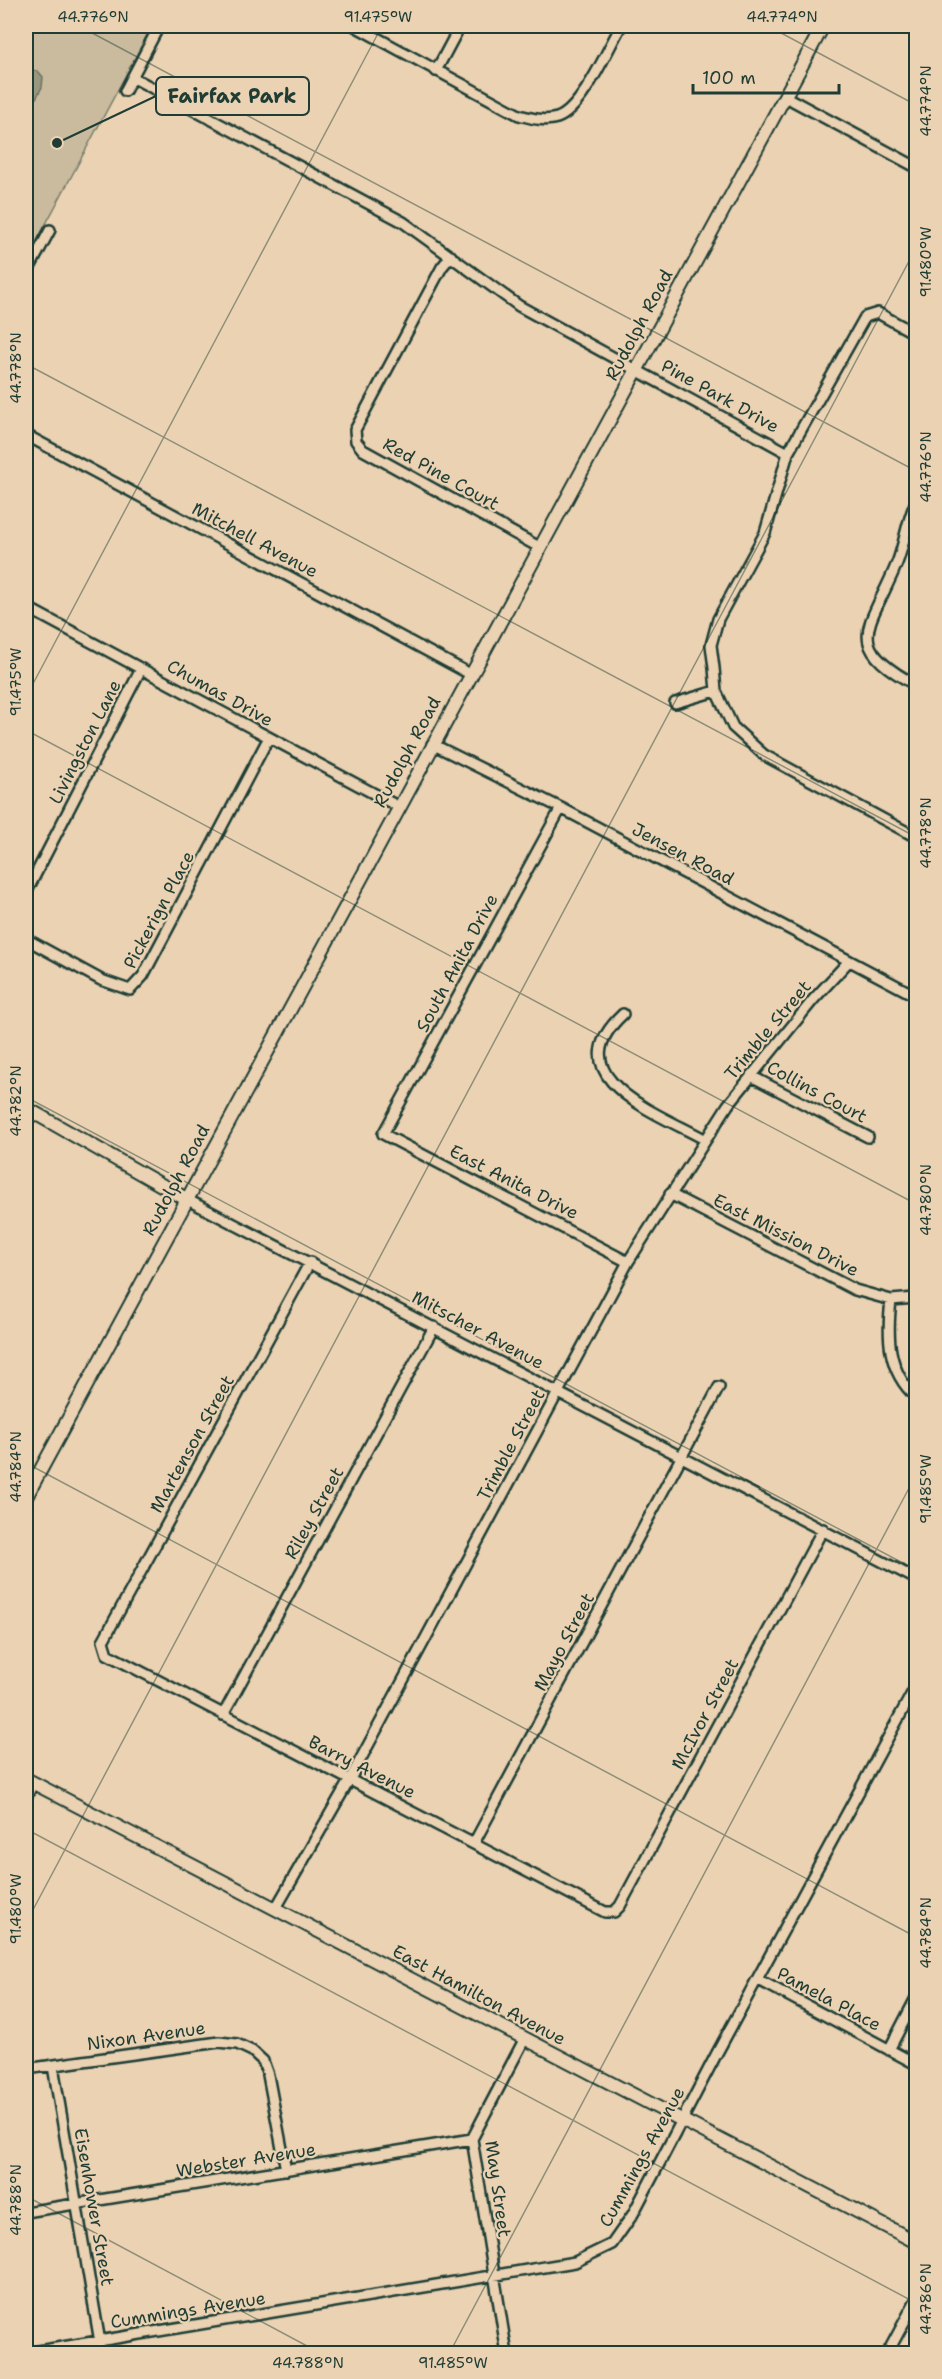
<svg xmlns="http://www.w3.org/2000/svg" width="942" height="2379" font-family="'Shantell Sans',sans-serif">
	<rect width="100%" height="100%" fill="#ebd2b3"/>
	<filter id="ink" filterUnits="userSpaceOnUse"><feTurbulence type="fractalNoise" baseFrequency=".0167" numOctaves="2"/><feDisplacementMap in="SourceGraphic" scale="12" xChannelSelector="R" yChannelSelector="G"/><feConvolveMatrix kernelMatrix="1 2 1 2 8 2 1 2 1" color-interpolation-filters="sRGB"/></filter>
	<g filter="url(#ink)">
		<!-- green -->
		<path fill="#caba9e" stroke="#747c69" stroke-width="1.5" d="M26,26H152L26,261Z"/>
		<!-- water -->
		<path fill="#9a9781" stroke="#697362" stroke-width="1.5" d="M26,70L38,71L43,77L42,87L26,117Z"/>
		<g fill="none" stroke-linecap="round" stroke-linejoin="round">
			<!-- minor casing -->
			<g stroke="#1f3d34" stroke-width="14">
				<path id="minor" d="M355,26L519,115C531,118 544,122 557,118C582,110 608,48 621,26
					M436,71L460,26
					M132,77L403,222L519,306L788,453
					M125,91L159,26
					M784,96L916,167
					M451,256L442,267L355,430L356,441L363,450L539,547
					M26,275L50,230
					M916,334L878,313L865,317L788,453L765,533L718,619L711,645L714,668L716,691L733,727L764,755L916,837
					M26,435L470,674
					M916,502C906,522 905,543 897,563C872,626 839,644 916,685
					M26,607L399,807
					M675,703L716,691
					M432,744L561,808L916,996
					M561,808L383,1134L628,1262
					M26,893L141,669
					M26,939L101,980L130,990L143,976L268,739
					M623,1014C555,1077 657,1113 704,1139
					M751,1076L868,1137
					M670,1194L855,1290L891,1300L916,1298
					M186,1199L916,1579
					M310,1262L103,1641L107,1654L605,1912H614L620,1906L823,1529
					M891,1300C887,1336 887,1371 916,1397
					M223,1715L434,1327
					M26,1798L33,1783
					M474,1843L719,1387
					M276,1908L350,1779L628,1262L728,1105L813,1000L849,961
					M757,1979L916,2064
					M889,2050L916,1998
					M53,2066L102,2354
					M26,2069L219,2042L237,2044L252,2051L263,2061L268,2075L286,2170
					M26,2212L472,2139
					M26,2353L575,2262L612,2244L633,2214L717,2053L916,1686
					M507,2354L472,2139L524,2040
					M887,2354L916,2300"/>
			</g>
			<!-- tertiary casing -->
			<g stroke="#1f3d34" stroke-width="16">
				<path id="tertiary" d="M26,1108L186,1199
					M26,1497L823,26
					M26,1779L916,2242"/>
			</g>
			<!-- minor -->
			<use href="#minor" stroke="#ebd2b3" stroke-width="9"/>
			<!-- tertiary -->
			<use href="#tertiary" stroke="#ebd2b3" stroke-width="12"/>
		</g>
	</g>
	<!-- ticks -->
	<path fill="none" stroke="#1f3d34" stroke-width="1.5" stroke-opacity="0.45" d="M79,26L916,471M768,26L916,105M26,364L916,837M26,697L382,26M26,730L916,1204M26,1097L916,1570M26,1463L916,1937M26,1829L916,2303M26,1923L916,248M26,2196L322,2354M449,2354L916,1475"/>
	<g text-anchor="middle" stroke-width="4.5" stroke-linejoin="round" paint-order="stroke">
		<!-- street labels -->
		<g font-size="18" fill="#1f3d34" stroke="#ebd2b3">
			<text transform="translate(639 325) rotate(-62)" y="6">Rudolph Road</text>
			<text transform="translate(720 396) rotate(29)" y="6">Pine Park Drive</text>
			<text transform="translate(441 474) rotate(29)" y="6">Red Pine Court</text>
			<text transform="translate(255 540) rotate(28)" y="6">Mitchell Avenue</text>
			<text transform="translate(220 693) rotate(29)" y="6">Chumas Drive</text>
			<text transform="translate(85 742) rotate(-63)" y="6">Livingston Lane</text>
			<text transform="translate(407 752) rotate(-62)" y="6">Rudolph Road</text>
			<text transform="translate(683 854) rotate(28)" y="6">Jensen Road</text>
			<text transform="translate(159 910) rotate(-62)" y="6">Pickerign Place</text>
			<text transform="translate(457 963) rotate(-62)" y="6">South Anita Drive</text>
			<text transform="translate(768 1030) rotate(-50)" y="6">Trimble Street</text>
			<text transform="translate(817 1092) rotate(28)" y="6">Collins Court</text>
			<text transform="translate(176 1180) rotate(-62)" y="6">Rudolph Road</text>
			<text transform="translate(514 1182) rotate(27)" y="6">East Anita Drive</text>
			<text transform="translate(786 1235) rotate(27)" y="6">East Mission Drive</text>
			<text transform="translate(478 1330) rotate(28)" y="6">Mitscher Avenue</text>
			<text transform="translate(192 1444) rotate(-61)" y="6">Martenson Street</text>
			<text transform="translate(511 1445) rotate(-62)" y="6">Trimble Street</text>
			<text transform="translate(314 1513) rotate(-61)" y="6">Riley Street</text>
			<text transform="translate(564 1642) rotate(-62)" y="6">Mayo Street</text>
			<text transform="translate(705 1714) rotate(-62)" y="6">McIvor Street</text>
			<text transform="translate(362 1767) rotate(27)" y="6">Barry Avenue</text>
			<text transform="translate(479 1995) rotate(28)" y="6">East Hamilton Avenue</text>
			<text transform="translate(829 1999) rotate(28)" y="6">Pamela Place</text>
			<text transform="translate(146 2036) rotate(-8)" y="6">Nixon Avenue</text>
			<text transform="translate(642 2157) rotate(-61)" y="6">Cummings Avenue</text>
			<text transform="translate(246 2160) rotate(-9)" y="6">Webster Avenue</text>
			<text transform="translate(498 2189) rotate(82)" y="6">May Street</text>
			<text transform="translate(94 2207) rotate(80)" y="6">Eisenhower Street</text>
			<text transform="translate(188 2310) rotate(-9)" y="6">Cummings Avenue</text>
		</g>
	</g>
	<!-- callouts -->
	<path fill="none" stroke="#1f3d34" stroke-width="2" d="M57 143L156 96"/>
	<circle fill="#1f3d34" stroke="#ebd2b3" stroke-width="2" cx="57" cy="143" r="6"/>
	<rect fill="#ebd2b3" stroke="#1f3d34" stroke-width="2" x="156" y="77" width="153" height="38" rx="6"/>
	<g font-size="20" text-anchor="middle" font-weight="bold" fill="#1f3d34">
		<text x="232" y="103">Fairfax Park</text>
	</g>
	<!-- margin -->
	<rect width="942" height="2379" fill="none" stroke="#ebd2b3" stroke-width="66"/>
	<!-- scale -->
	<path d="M693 84v9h146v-9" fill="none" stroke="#1f3d34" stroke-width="3"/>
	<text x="702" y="84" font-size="18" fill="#1f3d34" stroke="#ebd2b3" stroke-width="4.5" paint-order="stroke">100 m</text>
	<rect x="33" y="33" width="876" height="2313" fill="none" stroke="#1f3d34" stroke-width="2"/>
	<g font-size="15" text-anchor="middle" fill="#1f3d34">
		<text x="93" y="22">44.776°N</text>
		<text x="378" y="22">91.475°W</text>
		<text x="782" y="22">44.774°N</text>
		<text transform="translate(926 101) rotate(-90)" y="5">44.774°N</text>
		<text transform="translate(926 262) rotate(-90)" y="5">91.480°W</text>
		<text transform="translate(16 368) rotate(-90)" y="5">44.778°N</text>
		<text transform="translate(926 467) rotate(-90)" y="5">44.776°N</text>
		<text transform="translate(16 682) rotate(-90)" y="5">91.475°W</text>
		<text transform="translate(926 833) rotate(-90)" y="5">44.778°N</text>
		<text transform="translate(16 1101) rotate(-90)" y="5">44.782°N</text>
		<text transform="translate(926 1200) rotate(-90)" y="5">44.780°N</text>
		<text transform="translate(16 1467) rotate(-90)" y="5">44.784°N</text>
		<text transform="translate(926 1489) rotate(-90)" y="5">91.485°W</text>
		<text transform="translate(16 1909) rotate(-90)" y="5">91.480°W</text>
		<text transform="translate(926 1933) rotate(-90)" y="5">44.784°N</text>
		<text transform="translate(16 2200) rotate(-90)" y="5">44.788°N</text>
		<text transform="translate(926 2299) rotate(-90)" y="5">44.786°N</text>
		<text x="308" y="2368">44.788°N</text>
		<text x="453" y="2368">91.485°W</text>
	</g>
</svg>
